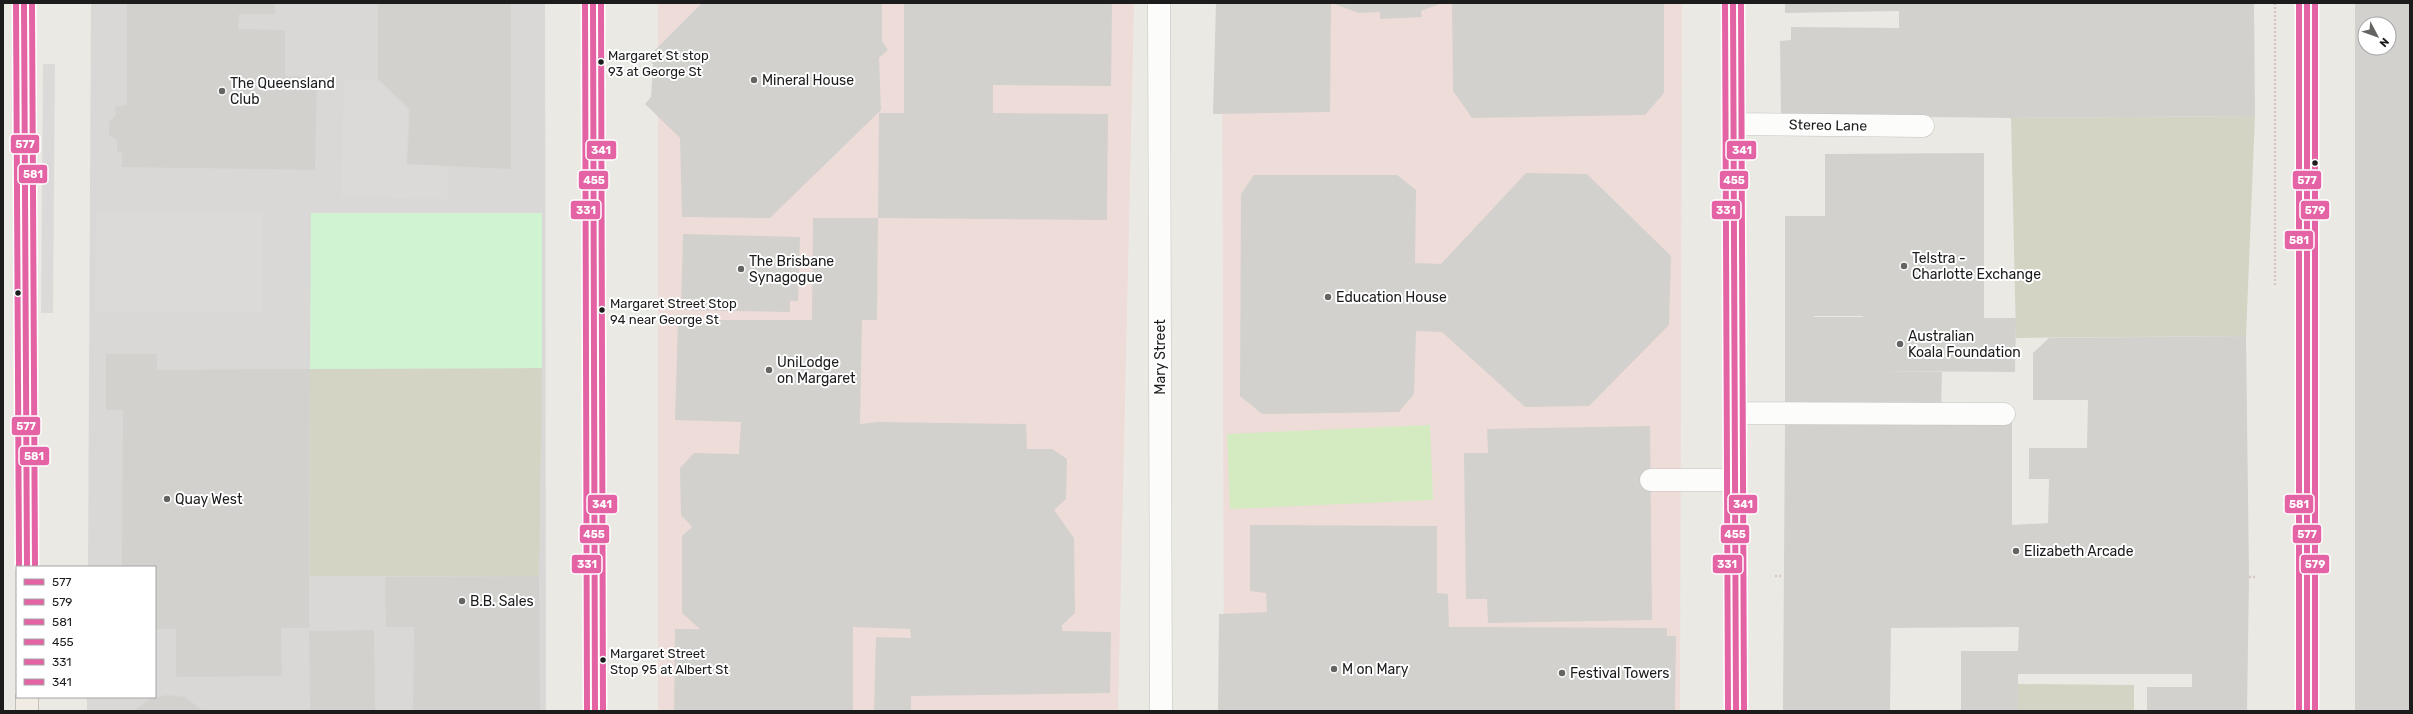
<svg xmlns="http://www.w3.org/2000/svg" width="2413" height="714" font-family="Rubik,sans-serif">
	<rect width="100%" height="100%" fill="#ebe9e4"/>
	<!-- residential -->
	<path fill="#dad8d6" d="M91,3H545L546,711H87V697H155V567H88Z"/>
	<!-- commercial -->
	<path fill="#eedcd8" d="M658,3H1134L1118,711H658Z
		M1222,3H1682L1680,711H1224Z"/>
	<!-- construction -->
	<path fill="#d4d4c5" d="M2255,116L2246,336L2016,338L2011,118Z
		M542,368L539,576H310V369Z
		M2018,684L2134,685V711H2018Z"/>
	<!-- grass -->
	<path fill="#d4eac1" d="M1430,425L1433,500L1230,509L1227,434Z"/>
	<!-- park -->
	<path fill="#d0f3d2" d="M311,213H542V368L310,369Z"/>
	<!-- parking -->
	<path fill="#dbdad8" d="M43,64H55L53,313H41Z
		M344,79H374L408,110L406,164L449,165L448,199L341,197Z
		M97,211L262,212V313L95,312Z"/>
	<!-- building -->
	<path fill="#d3d1cd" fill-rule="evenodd" d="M127,3H275V14H239L238,29L285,30V76L317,77L315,170L122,167V153L117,151V140L109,135V122L116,115L115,107L127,105Z
		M378,3H511V169L407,164L410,109L378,79Z
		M702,3H882V41L888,50L879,58L881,110L770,218L682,217L680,138L645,104L651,97L653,64L647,58Z
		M904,3H1112L1111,86L993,85V113L1108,114L1107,220L878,218L879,113H904Z
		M1216,3H1331L1330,112L1213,114Z
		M1331,3H1442L1421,11L1422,17L1380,19V12L1359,13Z
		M1452,3H1664V93L1645,115L1472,118L1453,91Z
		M1785,3H2254L2255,116L2011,118L1781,115L1780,41L1791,40V27L1899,28V11L1785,13Z
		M2355,3H2410V711H2355ZM2365,24H2389V48H2365Z
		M1984,153V318H2016L2015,372L1868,371L1942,372L1941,409L1785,407V216H1825V154ZM1814,316H1863V317H1814Z
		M1526,173L1587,174L1671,256L1669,325L1589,406L1525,407L1442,332L1416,331L1414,394L1399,412L1262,414L1240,396L1241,194L1254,175H1397L1416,190L1415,263L1441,264Z
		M813,218H878L877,320H862L860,424L877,422L1026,424L1027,449H1052L1067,459L1066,499L1054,510L1074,538L1075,613L1062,625V631L1111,632L1110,693L911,696V711H874L876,637L911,638L910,629L853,627V711H674L675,629H700L682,613V536L692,527L681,515L680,468L694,453L739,454L741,422L675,420L678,320H812Z
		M683,234L800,237L798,301H790V312L681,310Z
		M2246,336L2249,577L2247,711H2147V687H2192V674H2018V711H1961V651H2018L2019,627L1891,628L1890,711H1783L1785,422L2012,421V525L2048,523L2049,479H2029V448H2087L2088,400H2033V353L2049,338Z
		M106,354H157V370L310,369L309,628H281L282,676L176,677V629H155V567H122L123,410H106Z
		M1650,426L1652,620L1488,623L1487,599H1466L1464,453H1488L1487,429Z
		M1250,525L1437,526V593L1448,594L1449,627L1667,628V636H1676L1675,711H1218L1219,614L1267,612L1266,593L1250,591Z
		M539,576L540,711H413L414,627H386L385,577Z
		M374,630L375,711H310L309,631Z
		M167,695L185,697L204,711H134L149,699Z"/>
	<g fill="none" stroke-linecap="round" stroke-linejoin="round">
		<!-- minor casing -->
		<g stroke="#c3c2c0" stroke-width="23">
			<path id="minor" d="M1159,3L1161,711
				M1733,3L1736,711
				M1734,124L1923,126
				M1735,413L2004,414
				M1651,480H1735"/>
		</g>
		<!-- major casing -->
		<g stroke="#a09881" stroke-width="23">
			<path id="major" d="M24,3L27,567
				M593,3L595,711
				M27,697V711
				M2307,711V3"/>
		</g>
		<!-- path -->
		<path stroke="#d7c8c3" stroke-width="2.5" stroke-dasharray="2 2" stroke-linecap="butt" d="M2275,3V287
			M1775,576H1783
			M2249,577H2256"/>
		<!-- minor -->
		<use href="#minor" stroke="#fcfcfb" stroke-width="22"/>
		<!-- major -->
		<use href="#major" stroke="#f0ece3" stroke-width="22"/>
		<!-- bus-1 casing -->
		<g stroke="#fff" stroke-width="9">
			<path id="bus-1" d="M24,3L27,567
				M2307,3V711"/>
		</g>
		<!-- bus-2 casing -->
		<g stroke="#fff" stroke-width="9">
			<path id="bus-2" d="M16,3L19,567
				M2315,3V711"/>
		</g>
		<!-- bus-3 casing -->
		<g stroke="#fff" stroke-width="9">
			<path id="bus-3" d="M32,3L35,567
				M2299,3V711"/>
		</g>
		<!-- bus-4 casing -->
		<g stroke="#fff" stroke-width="9">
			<path id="bus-4" d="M593,3L595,711
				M1733,3L1736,711"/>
		</g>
		<!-- bus-5 casing -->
		<g stroke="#fff" stroke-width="9">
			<path id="bus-5" d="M585,3L587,711
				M1725,3L1728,711"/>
		</g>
		<!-- bus-6 casing -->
		<g stroke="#fff" stroke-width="9">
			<path id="bus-6" d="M601,3L603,711
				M1741,3L1744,711"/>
		</g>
		<!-- bus-1 -->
		<use href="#bus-1" stroke="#e463a4" stroke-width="6"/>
		<!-- bus-2 -->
		<use href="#bus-2" stroke="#e463a4" stroke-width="6"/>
		<!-- bus-3 -->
		<use href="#bus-3" stroke="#e463a4" stroke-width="6"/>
		<!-- bus-4 -->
		<use href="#bus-4" stroke="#e463a4" stroke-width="6"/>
		<!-- bus-5 -->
		<use href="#bus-5" stroke="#e463a4" stroke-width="6"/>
		<!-- bus-6 -->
		<use href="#bus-6" stroke="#e463a4" stroke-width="6"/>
	</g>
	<!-- markers -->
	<g fill="#1c1c1c" stroke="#fff" stroke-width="1.5">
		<circle cx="601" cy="62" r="3.5"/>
		<circle cx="2315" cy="163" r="3.5"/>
		<circle cx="18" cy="293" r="3.5"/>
		<circle cx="602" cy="310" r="3.5"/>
		<circle cx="603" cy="660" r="3.5"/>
	</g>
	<g fill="#646462" stroke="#fff" stroke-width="1.5">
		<circle cx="754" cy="80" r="4"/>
		<circle cx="222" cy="91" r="4"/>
		<circle cx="1904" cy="266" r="4"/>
		<circle cx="741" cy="269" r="4"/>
		<circle cx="1328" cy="297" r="4"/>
		<circle cx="1900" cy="344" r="4"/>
		<circle cx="769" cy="370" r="4"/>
		<circle cx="167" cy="499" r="4"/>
		<circle cx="2016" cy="551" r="4"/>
		<circle cx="462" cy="601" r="4"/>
		<circle cx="1334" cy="669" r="4"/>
		<circle cx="1562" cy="673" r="4"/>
	</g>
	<g text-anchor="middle" stroke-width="4" stroke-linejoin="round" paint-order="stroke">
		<!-- bus labels -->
		<g font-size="13" fill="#1c1c1c" stroke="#fff" text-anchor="start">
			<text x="608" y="60">Margaret St stop<tspan x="608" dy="16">93 at George St</tspan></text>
			<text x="610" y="308">Margaret Street Stop<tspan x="610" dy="16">94 near George St</tspan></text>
			<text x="610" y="658">Margaret Street<tspan x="610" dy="16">Stop 95 at Albert St</tspan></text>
		</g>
		<!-- poi labels -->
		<g font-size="14" fill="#1c1c1c" stroke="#fff" text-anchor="start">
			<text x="762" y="85">Mineral House</text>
			<text x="230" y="88">The Queensland<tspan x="230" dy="16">Club</tspan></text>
			<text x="1912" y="263">Telstra -<tspan x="1912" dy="16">Charlotte Exchange</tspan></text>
			<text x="749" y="266">The Brisbane<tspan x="749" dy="16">Synagogue</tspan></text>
			<text x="1336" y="302">Education House</text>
			<text x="1908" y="341">Australian<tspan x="1908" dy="16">Koala Foundation</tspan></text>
			<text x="777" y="367">UniLodge<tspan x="777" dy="16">on Margaret</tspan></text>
			<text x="175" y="504">Quay West</text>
			<text x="2024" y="556">Elizabeth Arcade</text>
			<text x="470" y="606">B.B. Sales</text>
			<text x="1342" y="674">M on Mary</text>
			<text x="1570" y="678">Festival Towers</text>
		</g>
		<!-- street labels -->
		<g font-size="14" fill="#1c1c1c" stroke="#fff">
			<text transform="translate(1828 125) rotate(1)" y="5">Stereo Lane</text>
			<text transform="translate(1160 357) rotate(-90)" y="5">Mary Street</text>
		</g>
	</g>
	<g stroke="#fff" stroke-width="1.5">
		<rect x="10" y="134" width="30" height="20" rx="4" fill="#e463a4"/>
		<rect x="586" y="140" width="31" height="20" rx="4" fill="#e463a4"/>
		<rect x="1726" y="140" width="31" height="20" rx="4" fill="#e463a4"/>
		<rect x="18" y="164" width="30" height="20" rx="4" fill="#e463a4"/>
		<rect x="578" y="170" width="31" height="20" rx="4" fill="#e463a4"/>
		<rect x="1719" y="170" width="30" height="20" rx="4" fill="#e463a4"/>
		<rect x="2292" y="170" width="30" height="20" rx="4" fill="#e463a4"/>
		<rect x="1711" y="200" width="30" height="20" rx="4" fill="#e463a4"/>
		<rect x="570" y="200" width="31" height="20" rx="4" fill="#e463a4"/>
		<rect x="2300" y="200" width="30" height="20" rx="4" fill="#e463a4"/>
		<rect x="2284" y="230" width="30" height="20" rx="4" fill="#e463a4"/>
		<rect x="11" y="416" width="30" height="20" rx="4" fill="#e463a4"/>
		<rect x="19" y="446" width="31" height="20" rx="4" fill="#e463a4"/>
		<rect x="2284" y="494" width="30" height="20" rx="4" fill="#e463a4"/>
		<rect x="587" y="494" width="31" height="20" rx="4" fill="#e463a4"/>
		<rect x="1728" y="494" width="30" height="20" rx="4" fill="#e463a4"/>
		<rect x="579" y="524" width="31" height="20" rx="4" fill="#e463a4"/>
		<rect x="1720" y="524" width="30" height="20" rx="4" fill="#e463a4"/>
		<rect x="2292" y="524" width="30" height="20" rx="4" fill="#e463a4"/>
		<rect x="1712" y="554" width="31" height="20" rx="4" fill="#e463a4"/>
		<rect x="571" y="554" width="31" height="20" rx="4" fill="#e463a4"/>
		<rect x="2300" y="554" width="30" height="20" rx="4" fill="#e463a4"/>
	</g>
	<g font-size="11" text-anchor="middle" font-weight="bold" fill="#fff">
		<text x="25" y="148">577</text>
		<text x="601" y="154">341</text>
		<text x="1742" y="154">341</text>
		<text x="33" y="178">581</text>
		<text x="594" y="184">455</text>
		<text x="1734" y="184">455</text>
		<text x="2307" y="184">577</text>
		<text x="1726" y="214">331</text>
		<text x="586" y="214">331</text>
		<text x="2315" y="214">579</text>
		<text x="2299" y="244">581</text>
		<text x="26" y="430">577</text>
		<text x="34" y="460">581</text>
		<text x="2299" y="508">581</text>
		<text x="602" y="508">341</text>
		<text x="1743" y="508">341</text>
		<text x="594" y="538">455</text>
		<text x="1735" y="538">455</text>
		<text x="2307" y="538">577</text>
		<text x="1727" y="568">331</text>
		<text x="587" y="568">331</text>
		<text x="2315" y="568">579</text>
	</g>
	<!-- border -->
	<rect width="2413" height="714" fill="none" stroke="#1c1c1c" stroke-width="8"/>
	<!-- legend -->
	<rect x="16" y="566" width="140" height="132" fill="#ffffff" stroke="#a4a4a4"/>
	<rect x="24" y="579" width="20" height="6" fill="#e463a4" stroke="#a4a4a4"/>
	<text x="52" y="586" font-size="12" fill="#1c1c1c">577</text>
	<rect x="24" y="599" width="20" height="6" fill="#e463a4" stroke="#a4a4a4"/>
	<text x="52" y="606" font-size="12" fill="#1c1c1c">579</text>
	<rect x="24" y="619" width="20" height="6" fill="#e463a4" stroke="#a4a4a4"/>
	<text x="52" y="626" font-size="12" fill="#1c1c1c">581</text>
	<rect x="24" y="639" width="20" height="6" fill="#e463a4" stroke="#a4a4a4"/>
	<text x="52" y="646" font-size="12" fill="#1c1c1c">455</text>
	<rect x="24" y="659" width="20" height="6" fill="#e463a4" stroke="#a4a4a4"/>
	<text x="52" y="666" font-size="12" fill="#1c1c1c">331</text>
	<rect x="24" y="679" width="20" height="6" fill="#e463a4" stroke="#a4a4a4"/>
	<text x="52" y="686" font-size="12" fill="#1c1c1c">341</text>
	<!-- north arrow -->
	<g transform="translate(2377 36) rotate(131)"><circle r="19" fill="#ffffff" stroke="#a4a4a4"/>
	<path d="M0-3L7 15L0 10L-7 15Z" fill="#646462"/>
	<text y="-6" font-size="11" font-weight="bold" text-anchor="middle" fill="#1c1c1c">N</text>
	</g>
</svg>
